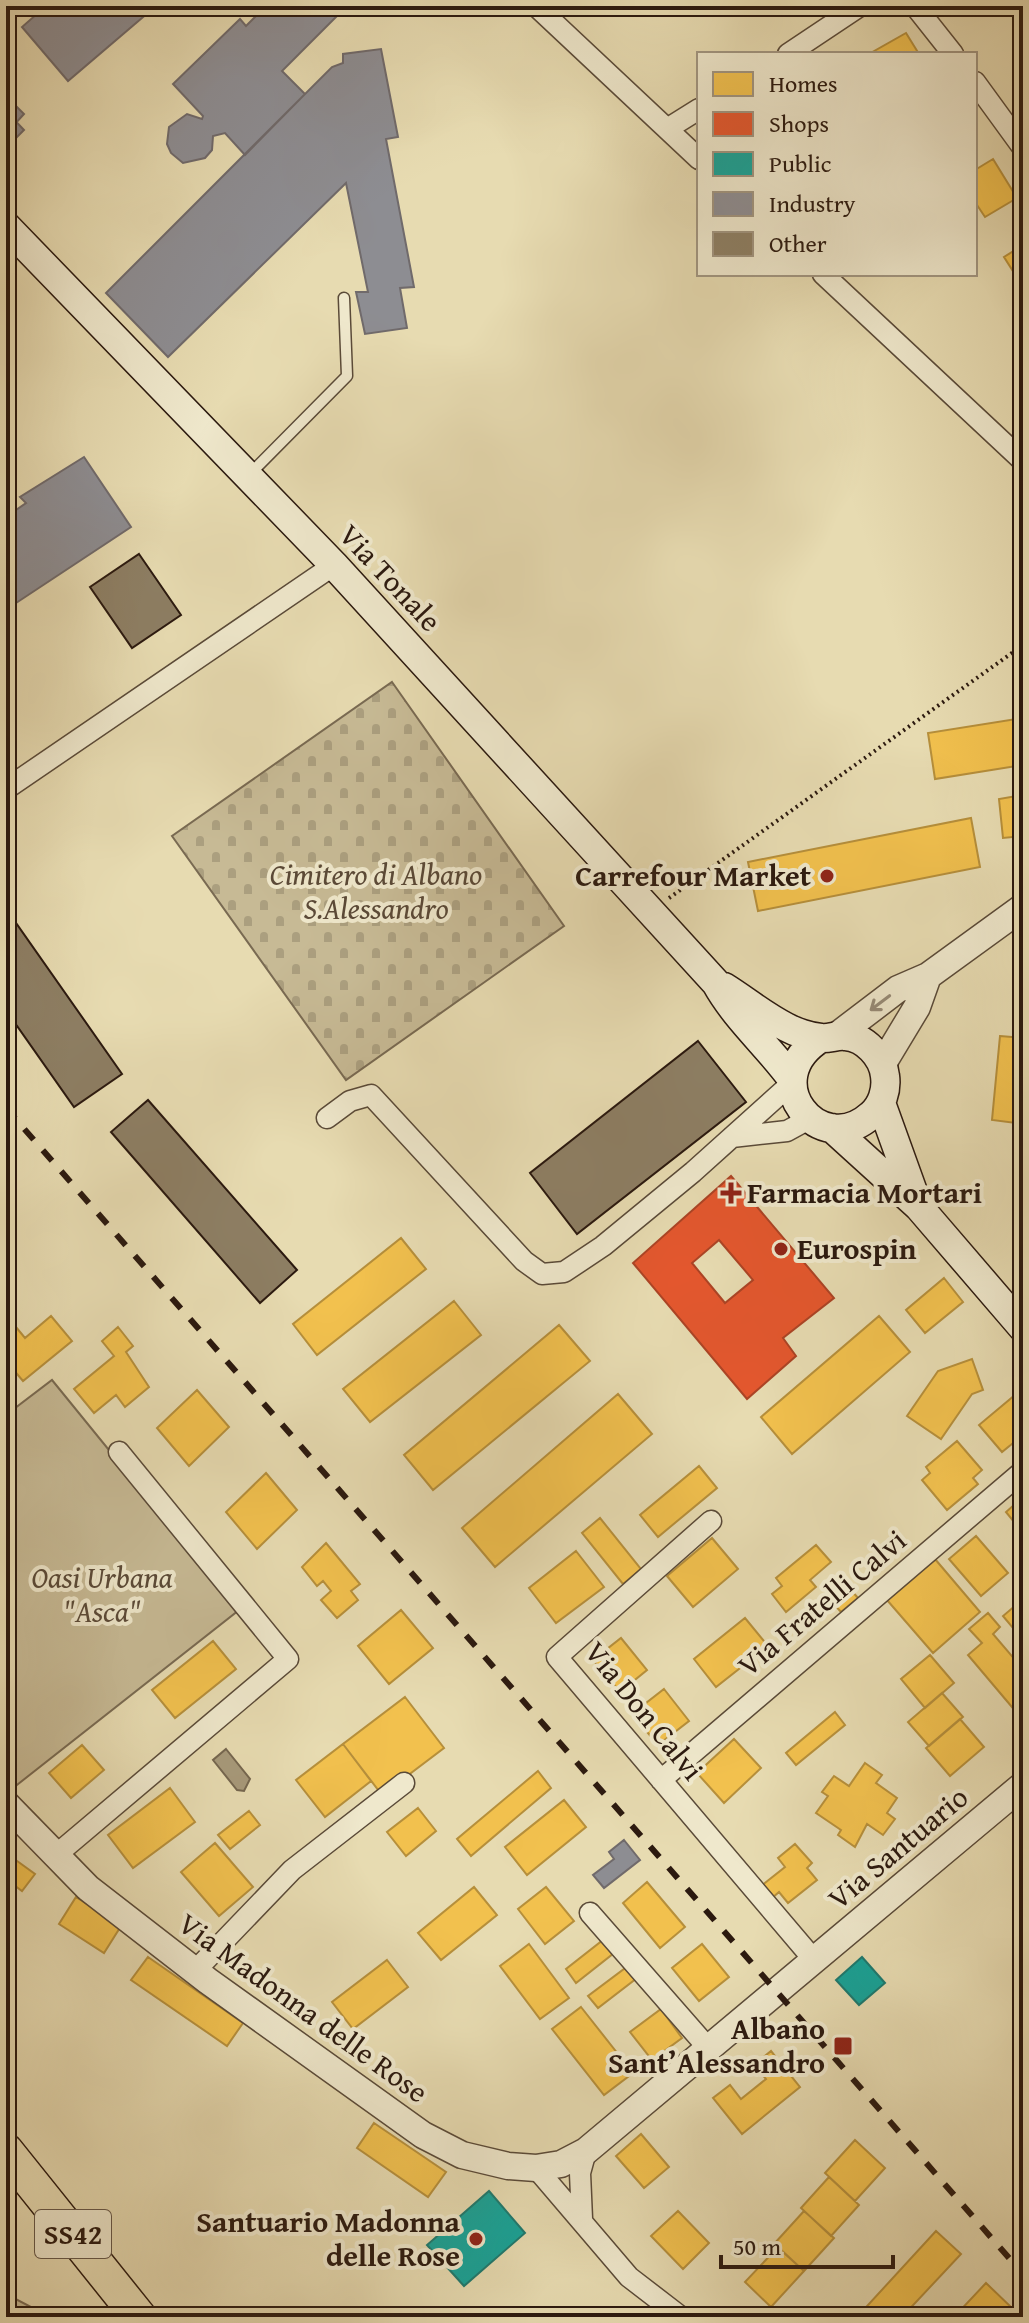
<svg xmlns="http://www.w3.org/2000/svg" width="1029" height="2323" font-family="'Gentium Book Plus',serif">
	<defs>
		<pattern id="forest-firs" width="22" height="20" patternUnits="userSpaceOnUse" patternTransform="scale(2)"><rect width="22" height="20" fill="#c7ba95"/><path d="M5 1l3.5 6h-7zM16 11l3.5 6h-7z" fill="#ab9f7f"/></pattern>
		<pattern id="cemetery-stones" width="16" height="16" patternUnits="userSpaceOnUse" patternTransform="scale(2)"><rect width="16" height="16" fill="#c7ba95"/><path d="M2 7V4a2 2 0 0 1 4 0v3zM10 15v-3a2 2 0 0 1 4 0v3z" fill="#ab9f7f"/></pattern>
	</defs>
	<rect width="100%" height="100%" fill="#e7dbb1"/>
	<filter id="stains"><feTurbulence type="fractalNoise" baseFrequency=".0025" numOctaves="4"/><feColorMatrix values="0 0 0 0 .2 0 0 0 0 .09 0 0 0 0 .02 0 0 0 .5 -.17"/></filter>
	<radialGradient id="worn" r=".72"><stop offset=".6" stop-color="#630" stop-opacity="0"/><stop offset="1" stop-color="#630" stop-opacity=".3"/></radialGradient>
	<!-- green -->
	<path fill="#c7ba95" stroke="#796a52" stroke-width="2" d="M52,1380L239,1610L8,1792L6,1415Z"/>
	<!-- forest -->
	<path fill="url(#forest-firs)" stroke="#796a52" stroke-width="2" d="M6,2294L33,2308L40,2317H6Z"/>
	<!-- cemetery -->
	<path fill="url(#cemetery-stones)" stroke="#796a52" stroke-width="2" d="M392,682L564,926L346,1080L172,836Z"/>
	<!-- water -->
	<path fill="#a7997a" stroke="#75664f" stroke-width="2" d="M226,1749L250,1779L244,1791L237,1790L213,1760Z"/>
	<!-- homes -->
	<path fill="#f2c14e" stroke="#b68f3b" stroke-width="2" d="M906,33L919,54H869Z
		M1023,34V53L1015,39Z
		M993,159L1017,198L985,217L975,202V170Z
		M1023,245V287L1004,257Z
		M1023,718V765L935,779L928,733Z
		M1023,795V836L1003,838L999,799Z
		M971,818L980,867L758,911L748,862Z
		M1000,1036L1023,1038V1124L992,1120Z
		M401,1238L426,1269L317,1355L293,1324Z
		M944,1278L963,1302L925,1333L906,1310Z
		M454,1301L481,1335L370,1422L343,1389Z
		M51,1316L72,1341L23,1381L6,1361V1325L11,1321L25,1338Z
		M879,1316L910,1352L792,1454L761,1417Z
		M559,1325L590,1361L433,1490L404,1455Z
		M118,1327L133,1346L126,1352L149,1387L125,1407L116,1395L94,1413L74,1389L114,1356L102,1341Z
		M972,1359L983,1390L972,1394L941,1439L907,1416L938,1371Z
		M197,1390L229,1427L189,1466L157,1428Z
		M618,1394L652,1434L495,1567L462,1528Z
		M1015,1395L1023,1405V1435L1002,1452L979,1425Z
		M957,1441L982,1470L973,1478L978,1484L947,1510L922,1480L930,1473L926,1467Z
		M699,1466L717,1488L658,1537L640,1515Z
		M266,1473L297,1510L257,1549L226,1512Z
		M1023,1497V1533L1006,1512Z
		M600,1518L641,1569L623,1584L582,1533Z
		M976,1536L1008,1573L981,1596L949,1559Z
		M712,1538L738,1569L693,1607L667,1576Z
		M326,1543L360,1584L351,1591L358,1600L337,1618L321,1600L331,1591L323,1581L317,1586L302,1567Z
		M816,1545L831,1562L810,1580L816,1587L786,1612L772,1594L782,1586L776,1578Z
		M576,1551L604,1587L556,1623L529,1588Z
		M935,1559L980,1612L933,1653L887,1600Z
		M843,1581L858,1598L841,1612L826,1595Z
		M1023,1599V1640L1003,1616Z
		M401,1610L433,1648L389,1684L358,1646Z
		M988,1613L1000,1627L993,1634L1023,1669V1708L1017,1713L968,1655L982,1643L969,1629Z
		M745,1618L768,1646L716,1687L694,1659Z
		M621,1638L647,1670L620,1692L593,1660Z
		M213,1641L236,1669L175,1718L152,1690Z
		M930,1655L954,1683L925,1708L901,1679Z
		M664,1689L689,1721L658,1745L632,1714Z
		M942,1693L963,1717L929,1746L908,1722Z
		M405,1697L444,1748L382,1795L343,1744Z
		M835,1712L845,1725L796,1765L786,1753Z
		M960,1719L984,1747L950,1776L926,1748Z
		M734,1739L761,1768L724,1803L697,1773Z
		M343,1744L371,1781L325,1817L296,1780Z
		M82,1745L104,1770L71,1798L49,1773Z
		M865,1763L882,1775L876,1783L897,1798L887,1813L895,1819L883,1835L867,1824L855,1847L838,1835L841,1830L816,1813L828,1796L822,1792L834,1776L849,1786Z
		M538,1771L551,1788L471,1856L457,1839Z
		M170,1788L195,1822L133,1868L108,1835Z
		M564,1800L586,1827L527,1875L505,1847Z
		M418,1808L436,1831L406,1856L387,1832Z
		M249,1811L260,1825L230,1849L218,1835Z
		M215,1843L253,1887L219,1916L181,1872Z
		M795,1844L812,1863L807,1868L817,1880L788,1903L779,1892L771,1899L761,1886L785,1867L778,1858Z
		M6,1853L35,1874L22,1891L6,1879Z
		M647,1882L685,1927L660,1948L623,1903Z
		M474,1887L497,1915L441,1960L418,1933Z
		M546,1887L574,1921L545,1944L518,1909Z
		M76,1897L121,1926L104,1953L59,1924Z
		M603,1940L614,1953L576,1983L566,1969Z
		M529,1944L569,1998L540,2019L500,1966Z
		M702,1944L729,1977L699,2001L672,1968Z
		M148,1957L243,2023L227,2046L131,1980Z
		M387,1960L408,1987L353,2029L332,2002Z
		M628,1966L637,1978L598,2008L588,1996Z
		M581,2007L633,2073L604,2095L552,2029Z
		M661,2009L682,2038L652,2060L630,2032Z
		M771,2051L800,2087L742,2134L713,2098L730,2085L741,2099L766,2079L754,2065Z
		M374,2123L446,2172L428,2197L357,2148Z
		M641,2134L669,2167L644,2188L616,2156Z
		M855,2140L885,2168L855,2201L825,2173Z
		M829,2177L859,2205L831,2236L801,2208Z
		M678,2211L709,2243L683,2269L651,2236Z
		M804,2211L834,2238L804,2271L774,2244Z
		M936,2231L961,2254L902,2317H857Z
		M778,2247L804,2271L771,2307L745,2282Z
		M986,2283L1011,2307L1002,2317H954Z"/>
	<!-- shops -->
	<path fill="#e4572e" stroke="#ac4425" stroke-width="2" fill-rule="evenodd" d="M731,1176L834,1298L783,1338L796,1356L747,1399L633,1263ZM719,1240L753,1280L725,1303L692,1263Z"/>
	<!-- public -->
	<path fill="#17a398" stroke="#1d7a6f" stroke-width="2" d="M862,1957L885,1983L859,2005L836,1980Z
		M489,2191L525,2233L464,2286L427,2245Z"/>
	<!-- industry -->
	<path fill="#8d8d92" stroke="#706a6b" stroke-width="2" d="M46,6H156L68,81L22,27Z
		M266,6H347L282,71L305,94L245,155L225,133L213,136L212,150L205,158L183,163L171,153L167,144L169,127L187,114L202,119L203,116L173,84L240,19L246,26Z
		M381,49L398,137L386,139L414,287L400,288L407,328L365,334L356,292H368L346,183L168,357L106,293L332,67L343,63V54Z
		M8,98L24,114L14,125L6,116Z
		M6,111L24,130L6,148Z
		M84,457L131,527L10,607L6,602V517L26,503L20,497Z
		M624,1840L640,1860L604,1888L593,1875L614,1859L609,1852Z"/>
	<!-- building -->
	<path fill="#8d7e63" stroke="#2b190f" stroke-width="2" d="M139,554L181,615L132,648L90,587Z
		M6,902L10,907L7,910L122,1074L74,1107L17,1026L6,1034Z
		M698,1041L746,1102L577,1234L530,1173Z
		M148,1100L297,1270L260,1303L111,1132Z
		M615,2308L625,2317H606Z"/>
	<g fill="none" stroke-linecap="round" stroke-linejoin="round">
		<!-- service casing -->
		<g stroke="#5a4a38" stroke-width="13">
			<path id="service" d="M249,475L347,376L344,298"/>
		</g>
		<!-- minor casing -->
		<g stroke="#5a4a38" stroke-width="23">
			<path id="minor" d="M536,6L699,159
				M915,6L953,54
				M788,54L860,6
				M975,82L1023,148
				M667,129L699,109
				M823,274L1023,461
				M6,789L334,565
				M327,1118L350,1101L371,1095L524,1261L542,1274L564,1272L603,1246L693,1172L792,1083
				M732,1137L787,1131L809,1119
				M711,1521L557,1657L814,1960
				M661,1780L1023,1471
				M56,1855L288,1659L119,1452
				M590,1913L709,2049
				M195,1971L292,1870L404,1783
				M536,2168L629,2277L681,2317
				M582,2219L580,2173L586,2151"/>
		</g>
		<!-- tertiary casing -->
		<g stroke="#5a4a38" stroke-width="29">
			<path id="tertiary" d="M835,1037L898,989L928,976L1023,907
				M882,1065L917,1007L928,976
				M6,1804L88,1888L208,1981L423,2135L462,2155L508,2166L536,2168L561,2164L586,2151L1023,1785"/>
		</g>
		<!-- secondary casing -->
		<g stroke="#2b190f" stroke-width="31">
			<path id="secondary" d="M6,226L334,565L716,983C736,1019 767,1045 792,1079
				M724,987C745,1000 764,1016 786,1027C795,1032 810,1037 821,1038C829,1039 837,1035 845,1036C865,1037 883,1057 885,1076C887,1090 882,1106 871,1115C820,1161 754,1080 821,1038
				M881,1103L917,1203
				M832,1128L919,1207L1023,1328"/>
		</g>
		<!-- trunk casing -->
		<g stroke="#2b190f" stroke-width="37">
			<path id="trunk" d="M6,2151L139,2317"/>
		</g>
		<!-- path -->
		<path stroke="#2b190f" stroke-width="4" stroke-dasharray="2 4" stroke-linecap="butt" d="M669,898L1023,645"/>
		<!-- service -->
		<use href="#service" stroke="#efe8cc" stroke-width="10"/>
		<!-- minor -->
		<use href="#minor" stroke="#efe8cc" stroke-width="20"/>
		<!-- tertiary -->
		<use href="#tertiary" stroke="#efe8cc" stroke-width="26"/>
		<!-- secondary -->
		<use href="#secondary" stroke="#efe8cc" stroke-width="28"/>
		<!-- trunk -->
		<use href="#trunk" stroke="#e7dbb1" stroke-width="34"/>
		<!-- rail -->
		<path stroke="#2b190f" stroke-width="6" stroke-dasharray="14 14" stroke-linecap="butt" d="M6,1108L1023,2274"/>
	</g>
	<!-- one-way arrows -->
	<defs><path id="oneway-shaft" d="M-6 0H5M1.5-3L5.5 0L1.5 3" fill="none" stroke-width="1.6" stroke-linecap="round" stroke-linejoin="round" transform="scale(2)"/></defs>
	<use stroke="#978b77" href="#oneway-shaft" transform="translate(880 1003) rotate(143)"/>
	<!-- markers -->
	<g fill="#8f2418" stroke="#efe8cc" stroke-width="3">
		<circle cx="827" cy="876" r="8"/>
		<path d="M727 1181h8v8h8v8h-8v8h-8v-8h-8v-8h8z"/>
		<circle cx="781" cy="1249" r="8"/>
		<rect x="833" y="2036" width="20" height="20" rx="4"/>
		<circle cx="476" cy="2239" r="8"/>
	</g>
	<g text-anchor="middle" stroke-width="8" stroke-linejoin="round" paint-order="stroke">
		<!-- shield labels -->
		<rect fill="#efe8cc" stroke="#665748" stroke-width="2" x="35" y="2210" width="76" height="48" rx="6"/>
		<g font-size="28" font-weight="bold" fill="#2b190f">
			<text x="73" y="2244">SS42</text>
		</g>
		<!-- street labels -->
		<g font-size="30" fill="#2b190f" stroke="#efe8cc">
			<text transform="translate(390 578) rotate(47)" y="10">Via Tonale</text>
			<text transform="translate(822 1603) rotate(-40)" y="10">Via Fratelli Calvi</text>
			<text transform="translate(644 1711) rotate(51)" y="10">Via Don Calvi</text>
			<text transform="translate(898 1848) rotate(-40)" y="10">Via Santuario</text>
			<text transform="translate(303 2008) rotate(36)" y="10">Via Madonna delle Rose</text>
		</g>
		<!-- park labels -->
		<g font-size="30" font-style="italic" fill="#5a4937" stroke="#efe8cc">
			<text x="376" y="885">Cimitero di Albano<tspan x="376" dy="34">S.Alessandro</tspan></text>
			<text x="102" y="1588">Oasi Urbana<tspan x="102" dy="34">"Asca"</tspan></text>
		</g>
		<!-- poi labels -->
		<g font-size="30" font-weight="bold" fill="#2b190f" stroke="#efe8cc" text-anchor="end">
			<text x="811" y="886">Carrefour Market</text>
			<text x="747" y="1203" text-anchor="start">Farmacia Mortari</text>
			<text x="797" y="1259" text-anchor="start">Eurospin</text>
			<text x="825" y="2039">Albano<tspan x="825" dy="34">Sant’Alessandro</tspan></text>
			<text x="460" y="2232">Santuario Madonna<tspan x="460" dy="34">delle Rose</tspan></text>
		</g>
	</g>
	<!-- margin -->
	<rect width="1029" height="2323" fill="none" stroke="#e7dbb1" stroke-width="32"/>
	<rect x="8" y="8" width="1013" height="2307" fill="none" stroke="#2b190f" stroke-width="4"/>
	<rect x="16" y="16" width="997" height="2291" fill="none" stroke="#2b190f" stroke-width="2"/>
	<!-- legend -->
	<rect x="697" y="52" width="280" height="224" fill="#efe8cc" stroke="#a19580" stroke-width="2"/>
	<rect x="713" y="72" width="40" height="24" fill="#f2c14e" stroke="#a19580" stroke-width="2"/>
	<text x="769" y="92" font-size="24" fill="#2b190f">Homes</text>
	<rect x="713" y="112" width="40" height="24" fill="#e4572e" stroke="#a19580" stroke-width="2"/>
	<text x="769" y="132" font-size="24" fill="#2b190f">Shops</text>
	<rect x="713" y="152" width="40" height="24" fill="#17a398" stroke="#a19580" stroke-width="2"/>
	<text x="769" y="172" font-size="24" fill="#2b190f">Public</text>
	<rect x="713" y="192" width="40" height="24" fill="#8d8d92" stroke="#a19580" stroke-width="2"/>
	<text x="769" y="212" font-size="24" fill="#2b190f">Industry</text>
	<rect x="713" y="232" width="40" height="24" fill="#8d7e63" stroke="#a19580" stroke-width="2"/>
	<text x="769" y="252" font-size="24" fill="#2b190f">Other</text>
	<!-- scale -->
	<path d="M721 2255v12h172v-12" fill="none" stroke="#2b190f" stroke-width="4"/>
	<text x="733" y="2255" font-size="24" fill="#2b190f" stroke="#efe8cc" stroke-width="6" paint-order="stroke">50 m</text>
	<rect width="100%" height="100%" filter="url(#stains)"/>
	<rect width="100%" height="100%" fill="url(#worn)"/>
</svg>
